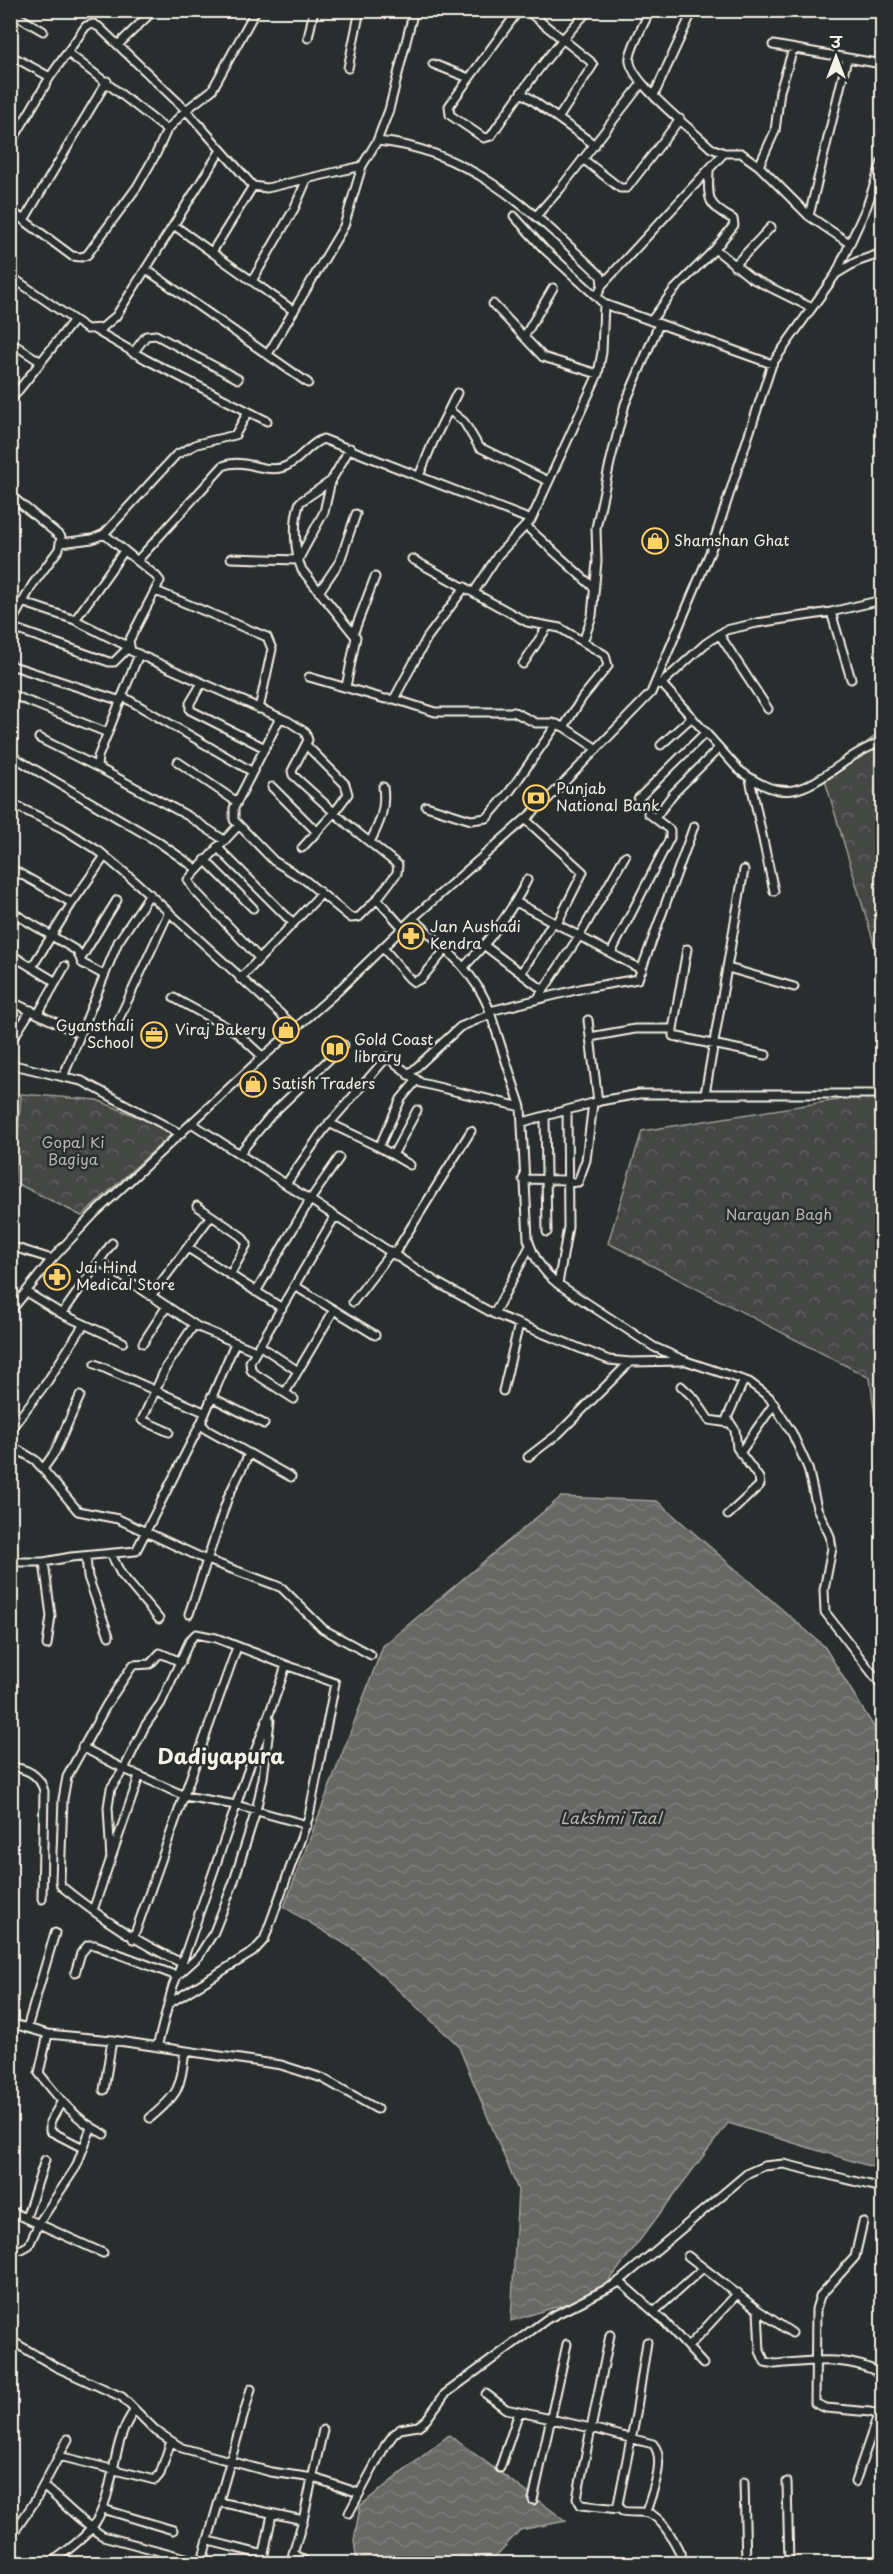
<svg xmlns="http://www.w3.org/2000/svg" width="893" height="2574" font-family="'Playpen Sans','Playpen Sans Deva',sans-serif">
	<defs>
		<pattern id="park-crowns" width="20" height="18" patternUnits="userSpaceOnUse" patternTransform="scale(1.5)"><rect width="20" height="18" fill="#444645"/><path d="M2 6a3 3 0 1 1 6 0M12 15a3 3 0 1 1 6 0" fill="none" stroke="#606160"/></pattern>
		<pattern id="water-waves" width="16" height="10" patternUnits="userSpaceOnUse" patternTransform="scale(1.5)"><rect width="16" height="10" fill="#676866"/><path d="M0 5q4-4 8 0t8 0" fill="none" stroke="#7d7e7c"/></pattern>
	</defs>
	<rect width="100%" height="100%" fill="#2a2d2e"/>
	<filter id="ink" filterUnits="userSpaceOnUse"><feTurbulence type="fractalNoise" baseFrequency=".0167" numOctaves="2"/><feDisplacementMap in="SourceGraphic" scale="12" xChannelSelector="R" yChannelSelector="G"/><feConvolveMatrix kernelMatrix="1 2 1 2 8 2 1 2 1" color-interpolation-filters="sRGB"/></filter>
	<g filter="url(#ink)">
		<!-- park -->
		<path fill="url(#park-crowns)" stroke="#9c9c96" stroke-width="1.5" d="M882,730V970L824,777Z
			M882,1093V1470L870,1378L608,1243L642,1131Z
			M21,1094L97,1100L174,1132L82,1216L14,1182Z"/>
		<!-- water -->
		<path fill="url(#water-waves)" stroke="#9f9f9a" stroke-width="1.5" d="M561,1497L657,1501L824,1646L882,1740V2170L728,2123L600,2293L511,2321L518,2190L458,2045L355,1950L284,1907L383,1646Z
			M449,2435L566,2521L520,2530L495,2557L497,2563H357L354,2541L360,2506Z"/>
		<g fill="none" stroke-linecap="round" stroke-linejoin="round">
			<!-- minor casing -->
			<g stroke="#f4f1e8" stroke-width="11">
				<path id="minor" d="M519,10L449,106L450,115L484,138L491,136C521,91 552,49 589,10
					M526,10L590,61L593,65L559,117
					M650,10C644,25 633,42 630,57C625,79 695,132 711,148L724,153H741L759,166L809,216L849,243
					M10,12L43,31
					M308,38L314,10
					M118,45L154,10
					M773,45L882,64
					M68,53L167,130
					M10,55L50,77
					M433,64L469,78
					M348,68L360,10
					M521,92L595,145
					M654,95L693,10
					M377,141C471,149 536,215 601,276L602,285L597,297L604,304L772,364
					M10,145L50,77L86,26L93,24L99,27L186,110L253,186L267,188L362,166
					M583,159L620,188H627L680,119
					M759,166L775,131L780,91L793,49
					M10,210L72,256L81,257L87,255L137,187L156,154L167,130L186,110L212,90L256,10
					M514,216L544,249L597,297
					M536,216L560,189L642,83
					M809,216L847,59
					M24,220L107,81
					M175,226L294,311
					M715,249L751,278L812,308
					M212,252L253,186
					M734,266L771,227
					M147,270L308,383
					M836,274L867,206L882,162
					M10,276L87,329L102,328L116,316L221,150
					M252,281L294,209L307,179
					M602,285L724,153
					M493,304L543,357L598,374
					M651,321L673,291L715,249L734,225L733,219C706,205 708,198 709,171
					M95,330L147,360L267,421
					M524,337L553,288
					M10,342L41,362
					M133,353L146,336L156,335L238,379
					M268,354L344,226L362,166L377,141L389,110L414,10
					M10,401L74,320
					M449,410L464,422L479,447L548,481
					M419,476L433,442L457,393
					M10,495L61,537L59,549L33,584L10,625
					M526,526L593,587
					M104,534L156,576L160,581L129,641L131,651L288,721L305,732L308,740L292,771L293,775L347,824L398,865L397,873L377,899L403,928
					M61,543L92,539L104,534L176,455L197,444L235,435L248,412
					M231,558L298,560L324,512L331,481
					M412,559L527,622L560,628L605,655L608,666L582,698L564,727
					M137,561L223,466C244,457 264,474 284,467C299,462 308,444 323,439L531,520
					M156,591L267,637L272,649L259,709
					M319,592L340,561L356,514
					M474,592L498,555L531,520L598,374L602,352L604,304
					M10,605L19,609
					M831,612L851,679
					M75,620L124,551
					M10,627L109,662H114L129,647L75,620L22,602
					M354,632L375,577
					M719,634L768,709
					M583,642L592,616L597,561L596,528L610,463L625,404L659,324
					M139,654L98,757L97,767L188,816L224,840
					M523,664L548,626
					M10,665L121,701
					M309,677L385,699H394L427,638L465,587
					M202,683L190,703V710L263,747
					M662,684L739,770C786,805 803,791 846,761C857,752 870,747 882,741
					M660,685L705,644L726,630L757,623L831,612L882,600
					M346,687L356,637L302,570C294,552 293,520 300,502L331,481L350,448
					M10,694L108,733
					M122,696L251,771
					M394,699L435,712H514L536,723H552L564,727L597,749
					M280,718L234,808V820L274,861L305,880L351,918L359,917L377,899
					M39,738L97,767
					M661,745L692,717
					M10,755L157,841L197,869
					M178,762L237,802
					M750,779L774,891
					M272,787L317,832
					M638,799L706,732
					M10,803L62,828L100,852L138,884L296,1028
					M426,806L471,820L487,818L510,791L557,724
					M655,818L673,794L719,748
					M525,819L583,872L557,924
					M238,826L188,880L195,891L259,958
					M370,842C380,823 386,808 383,787
					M217,847L293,923
					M302,848L334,813L348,794L345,784L306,745
					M205,860L253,908
					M10,868L72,903
					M150,894L118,942L63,1077L82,1081L181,1134
					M516,902L642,970
					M10,911L77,951L82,963L104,975
					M413,918C442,946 472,969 488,1006L521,1107L528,1239C534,1258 542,1271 558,1284L654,1347L686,1361L749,1382L769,1397L792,1433L808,1468L817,1508L830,1536L832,1548L824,1590L825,1612L882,1686
					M485,946L543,990
					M383,948L409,978L414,982L422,978L446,949
					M687,949L673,1029V1036L766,1055
					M611,953L670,838V830L648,813
					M10,954L56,982
					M82,957L117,900
					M32,967L72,903L105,856
					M464,967C490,940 511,913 527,880
					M728,968L794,987
					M521,973L553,922
					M240,979L321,894
					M174,998L236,1032L263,1057
					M538,998L580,935L625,856
					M10,1001L80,1034
					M490,1011L584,988L638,979L694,826
					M38,1014L65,966
					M588,1020L598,1102
					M118,1021L169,912
					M590,1037L635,1029H673
					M10,1043L31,1010
					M10,1064L63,1077
					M408,1075L460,1027L491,1014
					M705,1094L744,870
					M545,1116L547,1232
					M523,1122L600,1101L639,1094H882
					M329,1123L379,1147L410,1165
					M193,1124L438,1283L494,1314L609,1360L630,1362L684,1361
					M379,1147L401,1099L416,1081
					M239,1154L271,1115L344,1045
					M393,1155L417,1110
					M523,1179L567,1180
					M567,1183L578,1182L586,1160L593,1103
					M286,1184L323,1131L387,1057L421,1083L521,1107
					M197,1206L241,1236L247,1244L230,1275
					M10,1246L52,1259
					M188,1248L282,1308
					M395,1253L471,1131
					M99,1261L198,1327L256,1351
					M558,1284L568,1227L567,1110
					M295,1286L375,1335
					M26,1292L62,1314L123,1342
					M256,1292L310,1200L339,1158
					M10,1295L20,1299
					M151,1296L211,1216
					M353,1302L392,1251
					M10,1312L52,1259L94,1214L257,1062L339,990L413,918L548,799L651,693L711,550L772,364L836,274L856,262L882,253
					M62,1314L112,1243
					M494,1314L530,1246
					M143,1343L167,1306
					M235,1343L201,1423L207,1430L291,1477
					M259,1345L298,1371
					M95,1364L204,1412
					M681,1386L695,1399L709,1420L729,1423
					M503,1391L519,1324
					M285,1393L334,1310
					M211,1397L264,1424
					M294,1399L254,1373L251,1370L250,1362L335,1216
					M10,1430L47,1382L84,1324
					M169,1432L142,1420L166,1367L194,1325
					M10,1445L35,1460L78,1511L118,1519L202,1558L275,1585L282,1588L323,1629L371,1655
					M740,1453L774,1404
					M528,1457L558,1434L630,1362
					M43,1469L55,1452L80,1396
					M728,1515L760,1485L759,1478L737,1448L735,1430L727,1418L744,1380
					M111,1554L121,1574L159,1619
					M86,1557L88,1577L109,1636
					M10,1562H44L71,1557L136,1551L201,1423
					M44,1562L51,1616L47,1645
					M189,1614L228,1497L249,1454
					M181,1662L160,1653L150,1664L133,1665L107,1704L67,1777L63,1799L60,1880L61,1886C99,1917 138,1943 182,1963
					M82,1747L124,1769L111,1788L108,1807L111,1861
					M10,1767C26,1768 40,1775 44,1791L42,1899
					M93,1910L139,1777
					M133,1939L237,1647
					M75,1973L81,1953L88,1945H95L177,1976L199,1956L214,1932L233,1884L256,1811L263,1778L270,1721
					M168,2004L253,1952L264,1940L309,1816L335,1683L286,1665
					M10,2023L48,2034L112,2040L281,2065L322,2078L377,2109
					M27,2028L55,1933
					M48,2034L39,2073C57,2096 76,2121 104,2134
					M157,2047L173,1986L182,1963L235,1809C250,1760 271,1714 286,1665L216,1638L196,1634L190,1640L161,1703L145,1726L124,1769L185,1796L236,1805L307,1825
					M104,2090L112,2040
					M62,2101L50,2122V2131L83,2148
					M150,2118C180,2093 180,2088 185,2051
					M10,2211L103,2253
					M26,2218L45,2160
					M10,2252L22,2249L29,2245L39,2223L76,2167L91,2128
					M688,2256L758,2310L760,2351L765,2362L775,2364C813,2361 847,2355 882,2374
					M619,2281L663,2320L703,2364
					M758,2310L792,2333
					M654,2312L703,2268
					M610,2335L577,2498L581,2505L619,2509
					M10,2340L56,2367L122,2397L156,2431L182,2448L271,2472L314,2478L359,2493
					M647,2342L636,2414L618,2504L622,2511C631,2513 640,2511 647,2513C663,2516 679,2550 685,2564
					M688,2347L738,2293
					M486,2394L506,2409L591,2428L653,2444C667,2460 651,2495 646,2512
					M59,2456L155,2480L160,2474L171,2441
					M500,2468L519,2412
					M744,2482L746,2564
					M787,2482L789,2564
					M855,2482L877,2418L876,2414L870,2412L826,2408L815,2403L816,2309L820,2296L855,2257L863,2222
					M43,2486C63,2502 81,2523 103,2536L208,2564
					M533,2500L567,2344
					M219,2502L303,2520
					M103,2509L173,2530
					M349,2513L385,2446L394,2434L400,2429L418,2426L426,2420L445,2394L547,2319L616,2284L748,2173L764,2166L784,2164L882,2188
					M10,2538L35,2501L68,2439
					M209,2541L264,2555
					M293,2553L309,2564
					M50,2564C64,2552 85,2539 95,2523C117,2489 110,2442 135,2410
					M152,2564L166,2553
					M201,2564L251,2389
					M262,2564L272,2514
					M290,2564L303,2520L323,2430"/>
			</g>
			<!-- minor -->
			<use href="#minor" stroke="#2a2d2e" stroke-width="7"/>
		</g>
	</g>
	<!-- icons -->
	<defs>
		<g id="shop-ring" transform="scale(1.35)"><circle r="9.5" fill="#2a2d2e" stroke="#ffd166" stroke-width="1.5"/><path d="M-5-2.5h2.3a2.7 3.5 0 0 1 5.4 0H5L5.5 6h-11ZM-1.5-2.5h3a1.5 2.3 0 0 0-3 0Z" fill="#ffd166"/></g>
		<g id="bank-ring" transform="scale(1.35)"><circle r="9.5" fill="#2a2d2e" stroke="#ffd166" stroke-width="1.5"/><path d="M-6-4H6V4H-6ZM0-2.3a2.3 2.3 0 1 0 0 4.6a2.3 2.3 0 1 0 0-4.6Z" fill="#ffd166"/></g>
		<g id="pharmacy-ring" transform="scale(1.35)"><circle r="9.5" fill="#2a2d2e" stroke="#ffd166" stroke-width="1.5"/><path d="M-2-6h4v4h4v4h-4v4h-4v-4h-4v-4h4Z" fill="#ffd166"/></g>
		<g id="office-ring" transform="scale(1.35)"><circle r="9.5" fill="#2a2d2e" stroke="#ffd166" stroke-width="1.5"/><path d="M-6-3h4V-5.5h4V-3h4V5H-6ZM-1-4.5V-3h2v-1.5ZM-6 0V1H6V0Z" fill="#ffd166"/></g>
		<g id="library-ring" transform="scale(1.35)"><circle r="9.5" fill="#2a2d2e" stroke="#ffd166" stroke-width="1.5"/><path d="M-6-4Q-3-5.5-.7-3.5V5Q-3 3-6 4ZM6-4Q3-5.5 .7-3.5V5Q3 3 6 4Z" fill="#ffd166"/></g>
	</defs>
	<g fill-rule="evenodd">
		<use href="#shop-ring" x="655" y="541"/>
		<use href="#bank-ring" x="536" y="798"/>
		<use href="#pharmacy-ring" x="411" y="936"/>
		<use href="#shop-ring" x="286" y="1030"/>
		<use href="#office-ring" x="154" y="1035"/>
		<use href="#library-ring" x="335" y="1049"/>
		<use href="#shop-ring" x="253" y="1084"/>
		<use href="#pharmacy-ring" x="57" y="1277"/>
	</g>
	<g text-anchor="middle" stroke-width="5" stroke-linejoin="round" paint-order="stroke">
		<!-- poi labels -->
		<g font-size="15" fill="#f4f1e8" stroke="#2a2d2e" text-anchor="start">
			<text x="674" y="546">Shamshan Ghat</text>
			<text x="556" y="794">Punjab<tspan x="556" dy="17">National Bank</tspan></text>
			<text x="430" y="932">Jan Aushadi<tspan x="430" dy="17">Kendra</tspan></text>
			<text x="134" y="1031" text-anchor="end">Gyansthali<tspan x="134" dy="17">School</tspan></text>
			<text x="266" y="1035" text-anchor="end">Viraj Bakery</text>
			<text x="354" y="1045">Gold Coast<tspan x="354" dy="17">library</tspan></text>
			<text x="272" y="1089">Satish Traders</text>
			<text x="76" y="1273">Jai Hind<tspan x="76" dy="17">Medical Store</tspan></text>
		</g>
		<!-- park labels -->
		<g font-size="15" fill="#b6b5af" stroke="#2a2d2e">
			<text x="73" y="1148">Gopal Ki<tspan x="73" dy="17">Bagiya</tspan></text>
			<text x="779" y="1220">Narayan Bagh</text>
		</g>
		<!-- water labels -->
		<g font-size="16" font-style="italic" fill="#b5b3ae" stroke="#2a2d2e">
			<text x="611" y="1824">Lakshmi Taal</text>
		</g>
		<!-- district labels -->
		<g font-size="21" font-weight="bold" fill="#f4f1e8" stroke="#2a2d2e">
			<text x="221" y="1764">Dadiyapura</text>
		</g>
	</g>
	<!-- margin -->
	<rect width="893" height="2574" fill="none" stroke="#2a2d2e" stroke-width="36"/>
	<rect x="18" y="18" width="857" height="2538" fill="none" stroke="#f4f1e8" stroke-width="2" filter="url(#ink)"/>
	<!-- north arrow -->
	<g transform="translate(836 57)" stroke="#2a2d2e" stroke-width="4.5" paint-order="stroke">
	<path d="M0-4.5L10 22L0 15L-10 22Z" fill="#f4f1e8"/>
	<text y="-9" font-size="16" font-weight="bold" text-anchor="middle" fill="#f4f1e8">उ</text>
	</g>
</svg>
